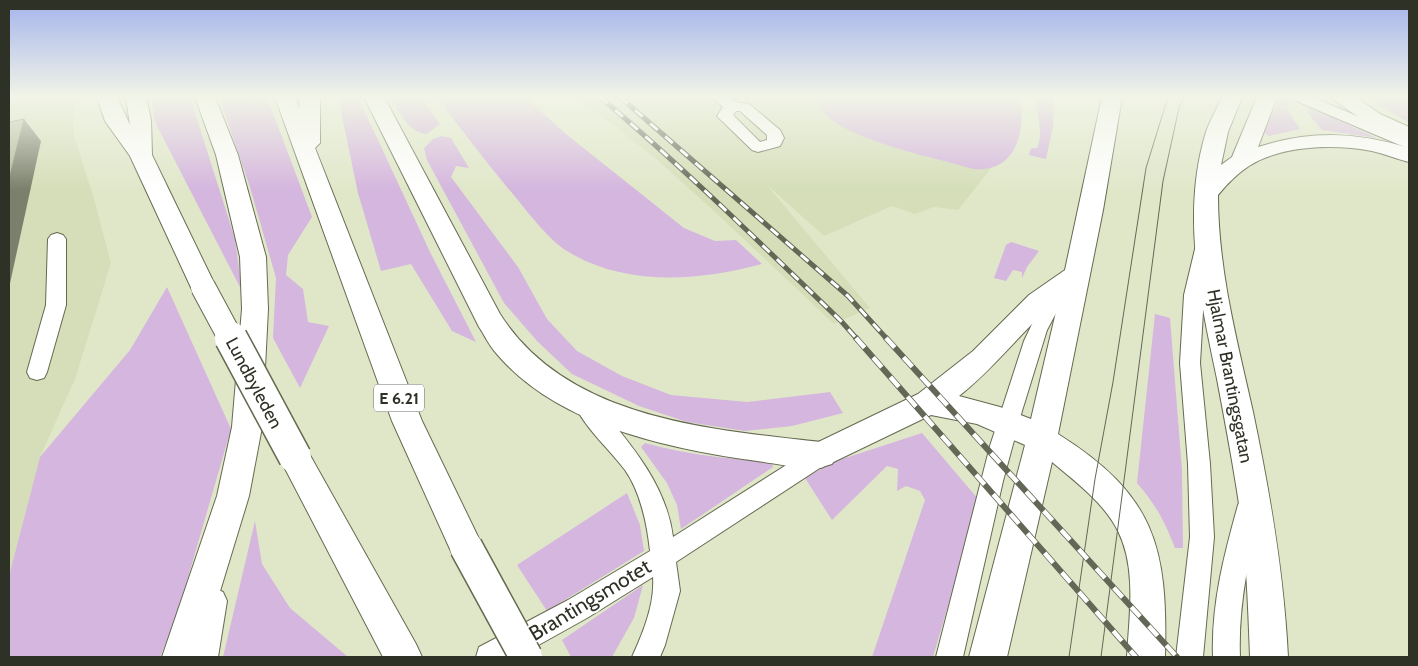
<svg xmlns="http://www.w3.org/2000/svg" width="1418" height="666" font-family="Cabin,sans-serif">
	<rect width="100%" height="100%" fill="#e0e7c9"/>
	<!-- built -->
	<path fill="#d5deb9" d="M9,97H75L73,132L94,199L111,263L75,379L40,457L9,576Z
		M577,97H1016L992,167L958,210L934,207L915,214L892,206L824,236L766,184L870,308L834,324L714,211L655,158Z"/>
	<!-- green -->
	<path fill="#d5b6de" d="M151,97H190L235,239L242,291L155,122Z
		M219,97H267L312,217L288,255L286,275L303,289L308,322L329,326L300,388L273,338L276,278L250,187Z
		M338,97H358L430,252L476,342L452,331L411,264L381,271L358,193Z
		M391,97H421L440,124L427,134C407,132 400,113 391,97Z
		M437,97H525L566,134L684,228L715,241L736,240L762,264C699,281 625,287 567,251C550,241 530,215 517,199C489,166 463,132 437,97Z
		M816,97H1020C1026,132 1016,173 973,169C934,157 853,142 825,114C820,109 818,104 816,97Z
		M1034,97H1054L1053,126L1046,159L1029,155L1031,148H1037C1044,132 1037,113 1034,97Z
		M1280,97H1289L1287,109L1300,129L1269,136L1264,133Z
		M1366,97H1409V123Z
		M1310,107L1375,137L1377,138L1322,130L1309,115L1308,108Z
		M442,136L451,138L469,168L456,166L451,177L518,267L547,319L577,351L622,376L671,395L747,402L830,392L843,413L792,426L745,431L687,422L639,406L572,374L537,341L504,303L427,160L424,148L433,139Z
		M1011,242L1039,251L1027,267L1022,278V272L1013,270L1006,281L994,278L1006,245Z
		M167,287L231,429L176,619L160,657H9V576L40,457L130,350Z
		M1155,314L1170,318L1182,470L1183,548H1175C1165,522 1156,505 1137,483Z
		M922,433L979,500L933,657H872L925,500L920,491L906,486L897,491L898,469L887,466L832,520L805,478L833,462Z
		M645,443C689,455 726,459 771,461L773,467L681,529L677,505L667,483L641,447Z
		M627,493L640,525L644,551L547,611L517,565Z
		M255,521L262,564L290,608L348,657H223Z
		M643,585L634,618L612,657H571L562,640Z"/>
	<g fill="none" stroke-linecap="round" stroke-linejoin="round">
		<!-- service casing -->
		<g stroke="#646a50" stroke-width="2">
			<path id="service" d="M712,97H729L735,102L749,104L780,130L784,138L780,146L758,152L752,150L720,119L717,116L723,107ZM736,111H740L767,135V140L760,142L733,115Z
				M1292,97H1312L1409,138V149L1294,100Z
				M57,233L63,235L66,239V305L47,372L44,378L37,380L30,378L27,372L46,305L48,239L51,235Z
				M1204,243L1210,245L1213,249L1204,295L1200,363L1210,464L1214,537L1203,657H1176L1190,537L1188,464L1180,363L1184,295L1195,249L1198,245Z
				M1064,282L1071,284L1074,289L1055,315L1047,330L1022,411L1003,481L963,657H936L990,446L1024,341L1041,305L1057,284Z
				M586,397L594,400C627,440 666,482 673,537L813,448L821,445L829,448L832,455L829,462L676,562L680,591L665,645L660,657H632C643,633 655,604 653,577L587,618L517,657H476L479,647L568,600L650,551C647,524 641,493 625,470C609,449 587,430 575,406L578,400Z
				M1250,494L1258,497L1262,505C1249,555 1238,605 1240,657H1213C1211,605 1224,555 1238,505L1242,497Z
				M214,588L223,592L227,601L218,657H191L201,601L205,592Z"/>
		</g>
		<!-- secondary casing -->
		<g stroke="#646a50" stroke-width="2">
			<path id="secondary" d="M1102,97H1122L1103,210L1058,434C1155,495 1168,547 1165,657H1127C1129,617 1137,569 1118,531C1104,503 1076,482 1052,462L1007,657H969L1025,445L977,424L931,415L821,468L810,464L805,455L810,446L918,394L973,351L1029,295L1065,270ZM1059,299L1031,419L1000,407L959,396C996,367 1023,329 1059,299Z
				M1222,97H1242L1228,132L1221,165L1232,157L1257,97H1277L1258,147C1312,130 1356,132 1409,148V162C1397,159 1385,154 1372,151C1335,144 1282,145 1249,166C1237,174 1227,184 1218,195C1218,270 1237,340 1253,412C1270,493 1284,574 1288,657H1250C1248,601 1246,546 1237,491C1231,453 1224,416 1217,379C1200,298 1181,213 1206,132C1210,120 1217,109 1222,97Z
				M1332,97H1356L1380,114L1409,127V141L1366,122L1335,101Z"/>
		</g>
		<!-- motorway casing -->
		<g stroke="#646a50" stroke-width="2">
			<path id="motorway" d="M97,97H117L130,125L126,97H146L151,120L152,155L216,287L212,294L203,296L194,294L130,156L105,121Z
				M195,97H215L238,155L266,257L268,309L262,427L249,496L200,657H162L217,496L232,427L242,309L240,257L216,155Z
				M275,97H295L299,108L300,97H320V143L315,148L422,421L483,547L478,558L466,563L454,558L392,421Z
				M364,97H384L500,314C567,419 708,429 821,442L832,446L837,455L832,464C810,472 780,464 757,461C668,449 556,425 496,353C489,345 485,336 479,327Z
				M295,444L306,448L416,644L422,657H383L279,457L284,448Z"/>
		</g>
		<!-- service -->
		<use href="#service" fill="#fff" fill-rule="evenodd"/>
		<!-- secondary -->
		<use href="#secondary" fill="#fff" fill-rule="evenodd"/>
		<!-- motorway -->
		<use href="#motorway" fill="#fff" fill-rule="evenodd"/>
		<!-- tram -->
		<path stroke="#636756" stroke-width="1" d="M1069,657L1095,479L1113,382L1146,168L1168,97
			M1101,657L1163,181L1179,108L1184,97"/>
		<!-- rail-far1 casing -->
		<g stroke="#636756" stroke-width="5">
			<path id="rail-far1" d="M600,97C684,168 762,245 841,321L857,339
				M620,97L848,296L887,339"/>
		</g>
		<!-- rail casing -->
		<g stroke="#636756" stroke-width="6">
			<path id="rail" d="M856,338L1136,657
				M886,338L1177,657"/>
		</g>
		<!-- rail-far1 -->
		<use href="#rail-far1" stroke="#fff" stroke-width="3" stroke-dasharray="10" stroke-linecap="butt"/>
		<!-- rail -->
		<use href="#rail" stroke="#fff" stroke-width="4.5" stroke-dasharray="13" stroke-linecap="butt"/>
		<!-- motorway-bridge-far1 casing -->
		<g stroke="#646a50" stroke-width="26" stroke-linecap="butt">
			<path id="motorway-bridge-far1" d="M203,287L231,339"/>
		</g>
		<!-- motorway-bridge casing -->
		<g stroke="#646a50" stroke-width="35" stroke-linecap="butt">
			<path id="motorway-bridge" d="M231,338L295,457
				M466,547L526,657"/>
		</g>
		<!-- motorway-bridge-far1 -->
		<use href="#motorway-bridge-far1" stroke="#fff" stroke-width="24"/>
		<!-- motorway-bridge -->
		<use href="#motorway-bridge" stroke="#fff" stroke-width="32"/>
	</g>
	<!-- shaded-wall -->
	<path fill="#7b806c" d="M24,119L41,141L9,288V180Z"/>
	<!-- building -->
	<path fill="#b0b79a" stroke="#7b806c" d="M24,119L9,180V122Z"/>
	<!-- sky -->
	<linearGradient id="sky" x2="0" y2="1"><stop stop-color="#a5b4ec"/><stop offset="0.51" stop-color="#f1f4e7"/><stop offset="1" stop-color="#f1f4e7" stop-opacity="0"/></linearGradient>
	<rect width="1418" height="190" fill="url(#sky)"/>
	<g text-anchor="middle" stroke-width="4" stroke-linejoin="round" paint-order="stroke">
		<!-- shield labels -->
		<rect fill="#fff" stroke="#6d6f66" stroke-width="1" x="374" y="384.5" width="50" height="27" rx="4"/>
		<g font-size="16" font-weight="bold" fill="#2e3125">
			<text x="399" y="404">E 6.21</text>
		</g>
		<!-- street labels -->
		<g font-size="18" fill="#2e3125" stroke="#fff">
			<text transform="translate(1230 376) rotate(79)" y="6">Hjalmar Brantingsgatan</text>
			<text transform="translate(254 383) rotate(62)" y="6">Lundbyleden</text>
		</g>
		<!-- near-street labels -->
		<g font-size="21" fill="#2e3125" stroke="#fff">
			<text transform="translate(590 600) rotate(-31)" y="7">Brantingsmotet</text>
		</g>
	</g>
	<!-- border -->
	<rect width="1418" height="666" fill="none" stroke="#2e3125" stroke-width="20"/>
</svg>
